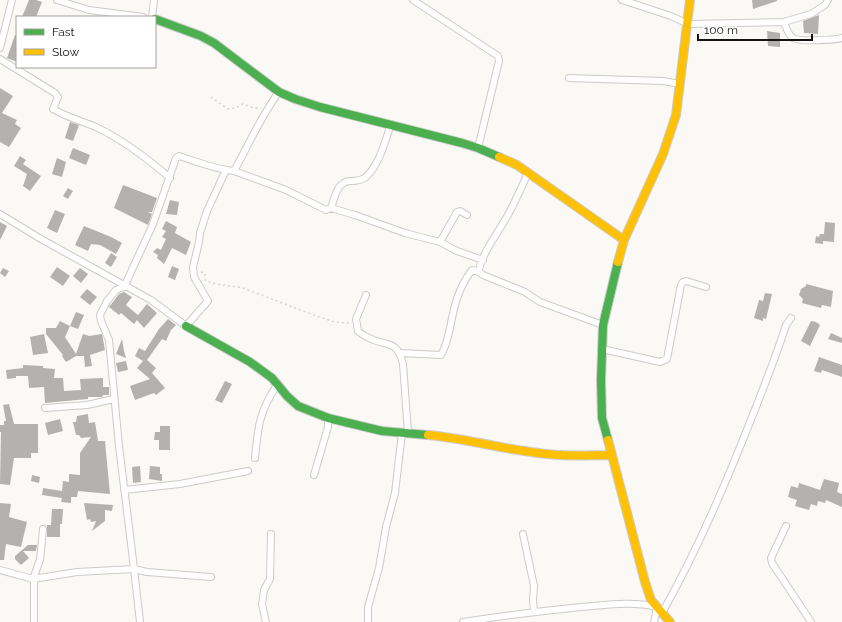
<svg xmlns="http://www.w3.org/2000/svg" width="842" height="622" font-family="Raleway,sans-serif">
	<rect width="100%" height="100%" fill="#fbf9f6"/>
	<!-- building -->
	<path fill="#b3b2b0" d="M29,0H36L42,2L36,17H22Z
		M752,0H777V1L753,9Z
		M819,15L818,34L804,33L803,21Z
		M767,31L780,33V47L768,46Z
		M15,35H17V62L7,58Z
		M0,88L13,96L2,113L17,120L15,124L21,128L9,147L0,142Z
		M70,122L79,125L73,141L65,138Z
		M73,148L90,155L86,165L69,158Z
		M20,156L26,160L23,164L41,176L30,191L23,186L27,174L14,166Z
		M57,158L66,162L62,177L52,174Z
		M123,185L157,198L152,212H148L152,214L148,225L114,208Z
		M68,188L73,191L68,199L63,196Z
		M170,200L179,202L177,215L166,214Z
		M55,210L65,214L57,233L47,228Z
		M166,221L177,227L175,233L191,242L186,255L172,248L164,264L157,258L158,255L153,252L157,248L161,250L166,239L162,237L166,231L162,229Z
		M0,222L7,226L0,240Z
		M825,222L835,223L834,242L823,241V244L815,243L816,236L819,237L820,234H824Z
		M84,226L111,237L122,243L116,254L100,245L91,244L88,251L75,245Z
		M111,253L117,257L111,267L105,263Z
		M172,266L179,269L175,280L168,277Z
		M57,267L70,276L63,286L50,277Z
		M3,268L9,271L5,277L0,273Z
		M80,268L88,274L81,283L73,276Z
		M806,284L833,291L831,307L822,305L821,308L802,303L803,299L799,295L801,289L806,286Z
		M87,289L97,297L90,305L80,297Z
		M124,292L132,297L126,305L138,315L147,304L157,313L144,328L137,320L134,324L121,313L119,315L109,307L119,294Z
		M765,293L772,294L766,319L763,318V321L754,318L759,300L763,301Z
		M76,312L84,315L78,329L70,326Z
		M168,319L176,325L171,330L166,341L162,339L147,360L156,368L152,373L165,388L156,395L154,393L135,400L130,386L150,379L137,368L143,361L135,356L139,348L145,351L159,329Z
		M60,321L70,326L65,337L76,354L83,334L89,336L102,334L105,350L90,355L92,366L85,367L84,356H76L66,362L62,356L63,355L46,334V328H56Z
		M811,321L816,322L820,325L810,346L801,341Z
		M831,333L842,338V343L828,339Z
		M44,334L48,353L33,355L30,337Z
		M122,339L124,351L126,358L116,354Z
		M819,357L842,365V377L822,370L821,373L814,371Z
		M126,361L128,370L118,372L116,363Z
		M23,365L43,366V368L55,369L54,378H63L64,391L81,390L80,379L103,378V387H109V395H103L102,397H88V399L45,403L44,387L29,388L28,376H16V378L7,379L6,370L23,368Z
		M225,381L232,384L222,403L215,400Z
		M9,404L14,424H38V453H31V458H14L10,485L0,484L1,432H0V425H4V421H6L3,405Z
		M88,414L89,423L95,422L98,441H105L110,494L78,491L77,497H71V503L61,502L62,498L42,495L43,488L62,491L63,481L69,482V474L80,475V453L91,437L81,438L79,435H76L73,422H76L77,416Z
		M60,419L63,431L48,435L45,423Z
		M160,426H170V450H159V440H154L155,432H160Z
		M140,466L141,482L133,483L132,467Z
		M150,466L160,467V474H162V481L149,479Z
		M32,475L40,477L39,483L31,481Z
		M824,479L839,483L837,492L842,494V507L826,500L825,503L818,501L817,506L811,504L809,510L795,506L797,500L788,497L791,486L798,488L799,483L820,490Z
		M0,503L11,504L9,517L27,522L21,547L6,544L4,560H0Z
		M84,503L113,505L112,511L105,510V521L92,531L96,521L91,522L90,519L87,520Z
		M52,509H63L62,524H60V537H47V525H51Z
		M28,545H37L36,551H23L29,558L21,565L15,559V556Z"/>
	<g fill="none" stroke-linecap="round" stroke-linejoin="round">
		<!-- street casing -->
		<g stroke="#cccbc9" stroke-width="8">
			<path id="street" d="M57,0L89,10L143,17
				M413,0L498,56L499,61L478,148
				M622,0L671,16L688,24L784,22L811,14L825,5L828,0
				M152,17L154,0
				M784,22C786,27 788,35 793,38C799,42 835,40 842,38
				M0,48L12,0
				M0,59L55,93L58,97L53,109C66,117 82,121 96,127C123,140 147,158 170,178
				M569,78L663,81L680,84
				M234,171L286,190L326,210L331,208C335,197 337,181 351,181C357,181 362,180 366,177C380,164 385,141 391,124
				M528,173C522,186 516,200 509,213C502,227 479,257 479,272L483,275L525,292L540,302L603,325
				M331,208L355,215L405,233L440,242L457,212L460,211L467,215
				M0,214L41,239L151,300L186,326L208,301L194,277L193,267L199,242L200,233L207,211L226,170
				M440,242L457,251L483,260
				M125,285L153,224L176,158L179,156C198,162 214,169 234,171C249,144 261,116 279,92
				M126,286L116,290L107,301L100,315L101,321L109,340L119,446L133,560L140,622
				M366,295L356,319L358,331C361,334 365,336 369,338C387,347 397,339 403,364L408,433
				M602,349L660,362L667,359L681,285L683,282L686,281L706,287
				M400,353L441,355C446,347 448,337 450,328C454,307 458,288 472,270L479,272
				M45,408L87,405L114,399
				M255,458C258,427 259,412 277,385
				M314,475L328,427V418
				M124,490L180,484L248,471
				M786,526L771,558L772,563L811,622
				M43,529L40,560L33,579L77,572L134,569L147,572L211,577
				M523,534L534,586L533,600L534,612
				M0,570L33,579L34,583V622
				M662,613C692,560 717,504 740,447C756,407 773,366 786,325L791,318
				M266,622L262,604L264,590L270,579L271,534
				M368,622V607L379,568L386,527L395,493L402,433
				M463,622C502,616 541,611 581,607C607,605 631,601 657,607L654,622"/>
		</g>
		<!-- fast casing -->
		<g stroke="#cccbc9" stroke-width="10">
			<path id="fast" d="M155,19L201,36L214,43L279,92L295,99L320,107L462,143L478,148L499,157
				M186,326L250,362L272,378L287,396L298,406L328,418L382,431L428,435
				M608,440L602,418L601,380L603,325L618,262"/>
		</g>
		<!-- slow casing -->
		<g stroke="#cccbc9" stroke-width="10">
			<path id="slow" d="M499,157L517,165L624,240
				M618,262L624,240L663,154L676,115L690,0
				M428,435C472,439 515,453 560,455C577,456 595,455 612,455
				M608,440L645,582L651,600L670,622"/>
		</g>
		<!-- path -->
		<path stroke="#d5d4d4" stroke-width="1.5" stroke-dasharray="2 3" stroke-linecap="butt" d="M211,97L228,109L235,108L243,104L254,108H261
			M201,272L205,273V280C216,286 230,285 243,288L319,317L335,322L349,323"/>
		<!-- street -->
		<use href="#street" stroke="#fefefe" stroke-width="6"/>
		<!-- fast -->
		<use href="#fast" stroke="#4caf50" stroke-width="8"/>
		<!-- slow -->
		<use href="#slow" stroke="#ffc107" stroke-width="8"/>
	</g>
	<!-- legend -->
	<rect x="16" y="16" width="140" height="52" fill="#ffffff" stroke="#a1a1a0"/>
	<rect x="24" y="29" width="20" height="6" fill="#4caf50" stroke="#a1a1a0"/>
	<text x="52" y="36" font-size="12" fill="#151412">Fast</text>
	<rect x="24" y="49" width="20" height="6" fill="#ffc107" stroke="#a1a1a0"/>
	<text x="52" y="56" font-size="12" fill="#151412">Slow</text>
	<!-- scale -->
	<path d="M698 34v6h114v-6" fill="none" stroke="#151412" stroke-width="2"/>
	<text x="704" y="34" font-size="12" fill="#151412" stroke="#ffffff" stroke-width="3" paint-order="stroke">100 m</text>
</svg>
